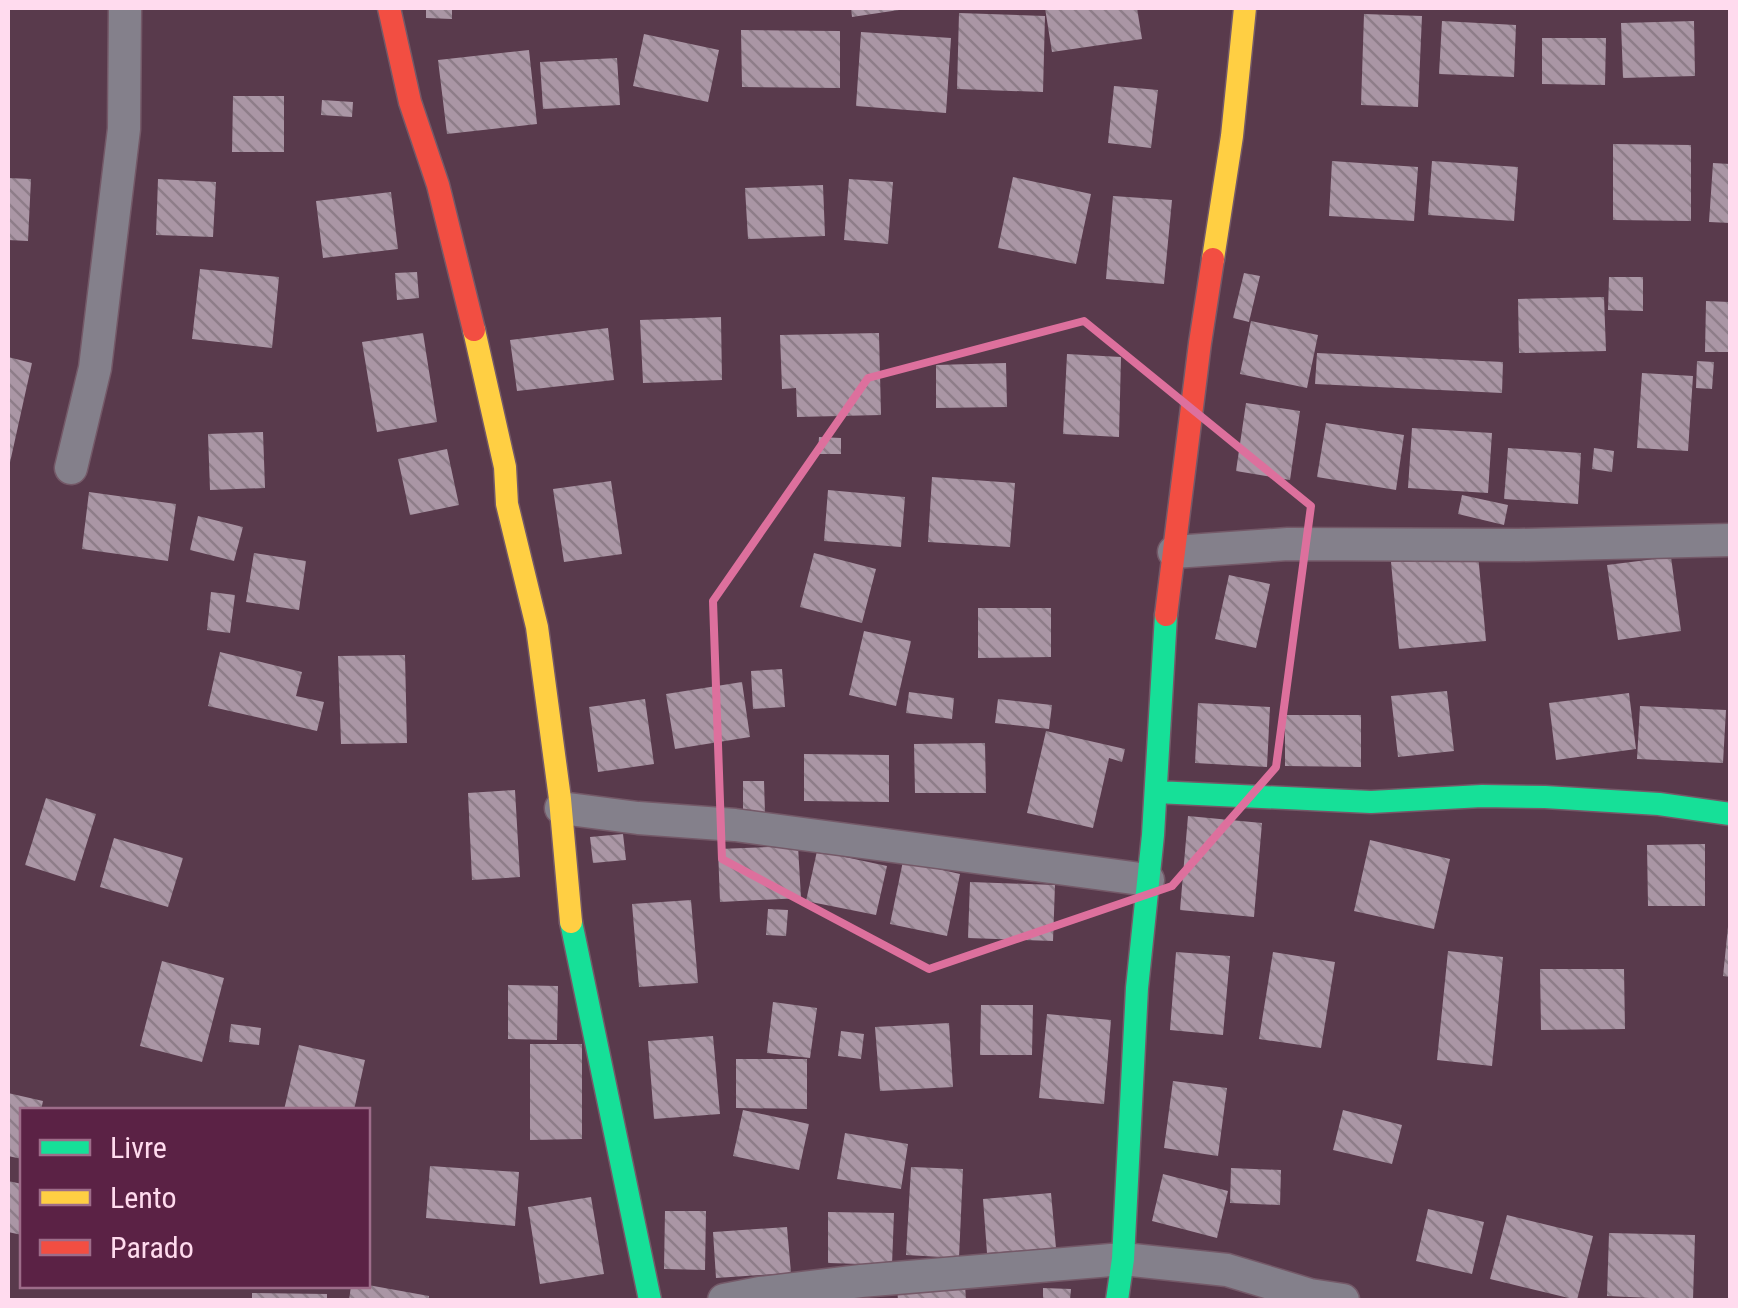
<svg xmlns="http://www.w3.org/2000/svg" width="1738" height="1308" font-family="'Roboto Condensed',sans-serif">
	<defs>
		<pattern id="building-back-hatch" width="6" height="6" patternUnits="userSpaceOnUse" patternTransform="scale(2.5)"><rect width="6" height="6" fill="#aa96a5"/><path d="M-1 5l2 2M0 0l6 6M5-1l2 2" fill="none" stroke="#8e7d89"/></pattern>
	</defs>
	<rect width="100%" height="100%" fill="#593a4c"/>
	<!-- building -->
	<path fill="url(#building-back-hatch)" d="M426,8H452V19L426,18Z
		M851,8H899V10L852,17Z
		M1045,8H1137L1142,39L1052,52Z
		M959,13L1045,16L1043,92L957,89Z
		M1364,14L1422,16L1418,107L1361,105Z
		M1442,21L1516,25L1514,77L1439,74Z
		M1694,21L1695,76L1623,78L1621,23Z
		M741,30L840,31V88L742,87Z
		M861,32L951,38L946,113L856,106Z
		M644,34L719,50L708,102L633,86Z
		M1542,38H1606L1605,85L1542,84Z
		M529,50L537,124L447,134L438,60Z
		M617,58L620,105L543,109L540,62Z
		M1114,86L1158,90L1151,148L1108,143Z
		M233,96H284V152H232Z
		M322,100L353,102L352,117L321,115Z
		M1613,144L1691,145V221L1613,220Z
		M1332,161L1418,167L1414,221L1329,216Z
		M1432,161L1518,167L1514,221L1428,215Z
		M1713,163L1730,164V223L1709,222Z
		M1013,177L1091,194L1076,264L998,248Z
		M8,178L31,179L28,241L8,240Z
		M158,179L216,182L213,237L156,235Z
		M849,179L893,182L888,244L844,240Z
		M823,185L825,236L748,239L745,188Z
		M391,192L398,249L323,258L316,201Z
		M1113,196L1172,200L1164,284L1106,279Z
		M200,269L279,277L272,348L192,339Z
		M417,272L419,298L397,300L395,273Z
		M1244,273L1260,276L1249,322L1233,318Z
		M1609,277H1643V311L1608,310Z
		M1604,297L1606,351L1519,353L1518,299Z
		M1706,301L1730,302V352H1705Z
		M721,317L722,380L643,383L640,320Z
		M1251,321L1318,335L1307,388L1240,374Z
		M608,328L614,380L517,391L510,340Z
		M423,333L437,422L377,432L362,342Z
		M879,333L881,415L797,417L796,388L782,389L780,335Z
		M1317,353L1503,362L1502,393L1315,384Z
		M1067,354L1121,357L1119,437L1063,434Z
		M8,357L32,363L9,467H8Z
		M1697,361L1714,362L1712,389L1696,388Z
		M1006,363L1007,407L936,408V365Z
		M1642,373L1693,376L1688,451L1637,448Z
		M1246,403L1300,411L1290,480L1236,471Z
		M1326,423L1404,435L1396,490L1317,477Z
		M1412,428L1492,433L1488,493L1408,488Z
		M263,432L265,488L210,490L208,434Z
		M819,437L841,438V454H818Z
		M1508,448L1581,453L1578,504L1504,499Z
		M1594,448L1614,451L1612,472L1592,469Z
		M447,449L459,505L410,515L398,459Z
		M932,477L1015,483L1010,547L928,542Z
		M611,481L622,554L564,562L553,489Z
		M828,490L905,497L901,547L824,541Z
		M89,492L176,504L168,561L82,549Z
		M1462,495L1508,505L1504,525L1458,514Z
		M198,516L243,527L234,561L190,550Z
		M254,553L306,561L299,610L246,602Z
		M814,553L876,569L862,623L800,607Z
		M1478,554L1486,641L1399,649L1391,562Z
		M1671,557L1681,631L1618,640L1607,565Z
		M1229,575L1270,584L1256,648L1215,639Z
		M211,592L235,595L230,633L207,630Z
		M978,608H1051V657L978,658Z
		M864,631L911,641L896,706L849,695Z
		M220,652L302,672L296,696L324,702L317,731L208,706Z
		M405,655L407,743L341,744L338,656Z
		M782,669L785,707L753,709L751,671Z
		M742,682L750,737L675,749L666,694Z
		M1447,691L1454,751L1398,757L1391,696Z
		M909,692L954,698L952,719L906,713Z
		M1629,693L1636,749L1556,760L1549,703Z
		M645,699L654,764L598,772L589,707Z
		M998,699L1052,705L1049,729L995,723Z
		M1198,703L1270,707L1267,767L1195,763Z
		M1640,706L1726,710L1723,763L1637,759Z
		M1285,715H1361V767L1285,766Z
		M1046,731L1125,749L1122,762L1109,758L1093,828L1027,813Z
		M985,743L986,793H915L914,744Z
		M804,754L889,755V802L804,801Z
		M743,781H764L765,813L743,814Z
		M515,790L520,877L472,880L468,793Z
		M46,798L96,814L75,881L25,865Z
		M1188,816L1262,823L1254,917L1180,910Z
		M623,834L626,860L593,863L590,837Z
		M114,838L183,858L168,907L100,887Z
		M1370,840L1450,859L1434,929L1354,911Z
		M1705,844V906H1648L1647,845Z
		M798,846L801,898L720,902L718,849Z
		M817,851L887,866L876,915L806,901Z
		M903,861L960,874L947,936L890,924Z
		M970,882L1055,885L1053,941L968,938Z
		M691,900L698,983L639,987L632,904Z
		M768,909L788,910L786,936L766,935Z
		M1728,927H1730V977L1723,976Z
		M1448,951L1503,957L1492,1066L1437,1060Z
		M1176,952L1230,956L1223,1035L1170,1030Z
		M1273,952L1335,962L1321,1048L1259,1039Z
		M162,961L224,978L202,1062L140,1046Z
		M1540,969H1624L1625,1029L1541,1030Z
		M508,985L558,986L557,1040L508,1039Z
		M773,1002L817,1008L810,1058L767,1053Z
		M981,1005H1033L1032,1055H980Z
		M1047,1014L1111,1020L1104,1104L1039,1098Z
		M949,1023L953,1087L880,1091L875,1027Z
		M231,1024L261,1028L259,1045L229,1042Z
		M841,1031L864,1034L861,1059L838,1056Z
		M713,1036L720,1114L654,1119L648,1041Z
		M530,1044H582V1139L530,1140Z
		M299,1045L365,1060L354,1110H284Z
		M736,1059H807V1109L736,1108Z
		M1173,1081L1227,1088L1218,1156L1164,1148Z
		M8,1093L43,1101L41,1110H22V1159L8,1156Z
		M743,1110L809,1124L799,1170L733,1156Z
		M1343,1110L1402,1125L1392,1164L1333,1150Z
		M845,1133L908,1144L901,1189L837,1179Z
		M430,1166L519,1172L515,1226L426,1218Z
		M911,1167L963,1169L959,1258L906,1255Z
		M1231,1168L1281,1170L1280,1205L1230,1203Z
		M1163,1174L1228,1191L1217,1238L1152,1221Z
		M8,1181L22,1184V1235L8,1232Z
		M1051,1193L1056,1248L987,1253L983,1199Z
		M591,1197L604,1274L540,1284L528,1207Z
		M1428,1209L1484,1222L1472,1274L1416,1261Z
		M665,1211H706L705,1270L664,1269Z
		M828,1212L894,1213L892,1265L828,1263Z
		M1507,1215L1593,1236L1577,1300L1490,1279Z
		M787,1227L791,1273L716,1278L713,1232Z
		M1609,1233L1695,1235L1693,1300L1607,1296Z
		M368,1285L429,1296V1300H349L351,1286Z
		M965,1285L966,1300H898L897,1288Z
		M1043,1288L1071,1289L1070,1300H1043Z
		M252,1293L327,1294V1300H252Z"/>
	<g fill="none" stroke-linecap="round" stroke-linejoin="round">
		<!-- street casing -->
		<g stroke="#745968" stroke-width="35">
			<path id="street" d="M71,468L95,368L124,129L125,8
				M1174,552L1288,544L1519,545L1730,540
				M561,808L638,818L735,825L1148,880
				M724,1300L760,1293L861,1281L1123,1259L1227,1270L1310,1295L1343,1300"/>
		</g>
		<!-- fast casing -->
		<g stroke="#745968" stroke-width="25">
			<path id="fast" d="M1156,792L1371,802L1482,796L1545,797L1659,804L1730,814
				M571,922L650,1300
				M1117,1300L1123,1259L1137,988L1153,835L1166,615"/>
		</g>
		<!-- slow casing -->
		<g stroke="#745968" stroke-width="25">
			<path id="slow" d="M1213,259L1232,136L1245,8
				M474,330L505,467L507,504L537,627L560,799L571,922"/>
		</g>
		<!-- jam casing -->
		<g stroke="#745968" stroke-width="25">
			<path id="jam" d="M389,8L410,102L438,185L474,330
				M1166,615L1200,343L1213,259"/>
		</g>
		<!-- street -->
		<use href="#street" stroke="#84808b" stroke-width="32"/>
		<!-- fast -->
		<use href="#fast" stroke="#16e098" stroke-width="22"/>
		<!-- slow -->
		<use href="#slow" stroke="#ffcf43" stroke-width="22"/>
		<!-- jam -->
		<use href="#jam" stroke="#f24e42" stroke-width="22"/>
	</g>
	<!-- marked area -->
	<path fill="none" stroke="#dd709d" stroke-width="8" stroke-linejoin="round" d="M1084,321L1311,506L1276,767L1172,886L929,969L722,859L713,601L868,378Z"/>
	<!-- border -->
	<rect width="1738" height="1308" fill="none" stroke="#ffdbee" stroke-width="20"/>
	<!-- legend -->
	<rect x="20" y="1108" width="350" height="180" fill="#5b2245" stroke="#9d6c89" stroke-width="2.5"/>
	<rect x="40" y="1140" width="50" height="15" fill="#16e098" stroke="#9d6c89" stroke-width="2.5"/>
	<text x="110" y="1158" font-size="30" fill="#ffdbee">Livre</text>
	<rect x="40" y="1190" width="50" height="15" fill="#ffcf43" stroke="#9d6c89" stroke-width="2.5"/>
	<text x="110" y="1208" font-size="30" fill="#ffdbee">Lento</text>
	<rect x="40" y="1240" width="50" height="15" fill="#f24e42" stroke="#9d6c89" stroke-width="2.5"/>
	<text x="110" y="1258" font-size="30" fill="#ffdbee">Parado</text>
</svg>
